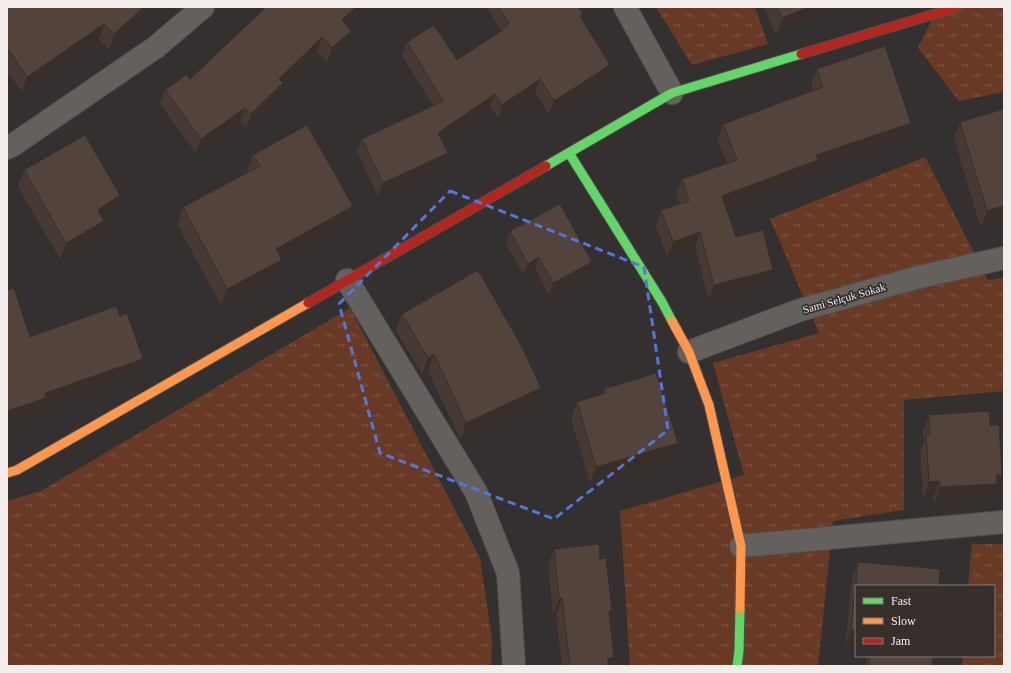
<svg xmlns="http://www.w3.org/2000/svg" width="1011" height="673" font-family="Georgia,serif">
	<defs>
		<pattern id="grass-tufts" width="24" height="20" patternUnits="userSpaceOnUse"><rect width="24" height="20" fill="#683a25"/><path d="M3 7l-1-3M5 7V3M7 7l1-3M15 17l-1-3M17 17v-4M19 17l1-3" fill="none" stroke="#7e5745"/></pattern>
	</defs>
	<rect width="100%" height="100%" fill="#34302f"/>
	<!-- grass -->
	<path fill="url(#grass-tufts)" d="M656,7H755L768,44L692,65Z
		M938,7H1004V92L959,101L918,48Z
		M925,157L988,280L1004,278V391L904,400V510L833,521L818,666H630L620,511L744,475L713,363L819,333L770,219Z
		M350,308L480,558L492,639L491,666H7V501L41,491Z
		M972,544H1004V666H962L963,656H994V586H968Z"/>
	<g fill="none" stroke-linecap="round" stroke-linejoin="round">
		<!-- street casing -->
		<g stroke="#534f4e" stroke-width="24">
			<path id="street" d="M625,7L672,93
				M7,148L13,145L156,47L203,7
				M347,280L476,492L508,573L514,666
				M689,352L800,310L919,277L1004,258
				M741,546L1004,522"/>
		</g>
		<!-- fast casing -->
		<g stroke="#534f4e" stroke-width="11">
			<path id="fast" d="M569,153L662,302L672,321
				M546,166L672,93L801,54
				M737,666L739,651L740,609"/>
		</g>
		<!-- slow casing -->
		<g stroke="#534f4e" stroke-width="11">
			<path id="slow" d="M672,321L689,352L709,405L741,546L740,609
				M7,473L17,470L308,303"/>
		</g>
		<!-- jam casing -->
		<g stroke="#534f4e" stroke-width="11">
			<path id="jam" d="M801,54L958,7
				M308,303L546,166"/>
		</g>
		<!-- street -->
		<use href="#street" stroke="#63605e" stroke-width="22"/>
		<!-- fast -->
		<use href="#fast" stroke="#63d668" stroke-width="9"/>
		<!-- slow -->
		<use href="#slow" stroke="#ff974d" stroke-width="9"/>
		<!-- jam -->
		<use href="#jam" stroke="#b3261e" stroke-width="9"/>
	</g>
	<!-- wall -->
	<path fill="#473a34" d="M7,7H156L109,50L99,39L22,92L7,71Z
		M264,7H366L346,25L351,31L346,45L327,62L317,52L283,84L278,97L246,128L240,122L196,153L160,104L165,90L190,79L263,10Z
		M487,7H579L581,19L610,65L606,78L549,114L535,92L498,118L490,107L441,140L443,166L378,196L357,152L362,139L433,106L402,55L407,42L457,60L501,31Z
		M764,7H838L776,35Z
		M817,69L906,138L814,169L812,175L726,208L736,237L773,270L767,284L709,300L695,247L667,257L656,225L661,210L680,204L676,194L682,179L727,163L717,139L723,124L813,90L811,84Z
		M960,122L1004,221L981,228L954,139Z
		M253,155L353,206L347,222L281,259L276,276L221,305L177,224L183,207L248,172L247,171Z
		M24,170L114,211L103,219L104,221L98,237L60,259L18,187Z
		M510,231L587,274L549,295L535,269L523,275L506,243Z
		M402,314L535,404L460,439L428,371L422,374L396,331Z
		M604,389L678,443L672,459L590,484L571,419L577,402L602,395Z
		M929,415L990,425L1002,475L996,491H994L991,500L934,504L933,498H923L920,450L924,442L923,431Z
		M554,549L600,559L610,617L614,658L611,666H562L556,615H553L548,565Z
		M858,562L856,586V647H845L852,578Z
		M867,656H933L932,666H865Z"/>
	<!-- shaded-wall -->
	<path fill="#392f2a" d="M144,7H156L109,50L114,34Z
		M356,7H366L336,34L342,20Z
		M808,7H838L776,35L782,18Z
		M104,24L99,39L22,92L27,77Z
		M351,31L346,45L327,62L332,48Z
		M322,37L317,52L283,84L278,97L246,128L251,114L279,79Z
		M610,65L606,78L549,114L554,101Z
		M540,79L535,92L498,118L502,105Z
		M495,94L490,107L433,146L438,133Z
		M245,108L240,122L196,153L201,139Z
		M911,123L906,138L814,169L812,175L717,211L722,196L816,155Z
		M448,153L443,166L378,196L383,183Z
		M120,195L114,211L92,227L98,210Z
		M353,206L347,222L270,265L276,249Z
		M1004,206V221L981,228L987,211Z
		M104,221L98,237L60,259L66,243Z
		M700,232L695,247L667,257L673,242Z
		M539,257L535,269L523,275L528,264Z
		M282,260L276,276L221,305L227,289Z
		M592,262L587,274L549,295L553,283Z
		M773,270L767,284L709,300L714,285Z
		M434,354L428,371L422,374L428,358Z
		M143,359L137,374L43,408L41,414L7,425V411L45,393Z
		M541,388L535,404L460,439L466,423Z
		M678,443L672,459L590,484L596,467Z
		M996,475H1002L996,491H994L991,500L934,504L940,487Z
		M939,481L933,498H923L929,482Z
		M562,598L556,615H553L559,599Z
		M612,610L606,627L609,611Z
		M851,630H856V647H845Z
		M608,658H614L611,666H605Z"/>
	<!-- building -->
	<path fill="#52433c" stroke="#392f2a" d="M7,7H144L114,34L104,24L27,77L7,48Z
		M266,7H356L342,20L351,31L332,48L322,37L279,79L283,83L251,114L245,108L201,139L165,90L187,74L190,79Z
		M499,7H579L583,14L580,16L610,65L554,101L540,79L502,105L495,94L438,133L448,153L383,183L362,139L443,101L407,42L434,25L457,60L507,27L506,25L509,23Z
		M777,7H808L782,18Z
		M885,46L911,123L816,155L818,160L722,196L736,237L763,230L773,270L714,285L700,232L673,242L661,210L689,201L682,179L737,160L723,124L823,87L817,69Z
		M1004,109V206L987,211L960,122Z
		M307,125L353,206L276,249L282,260L227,289L183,207L260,166L253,155Z
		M85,135L120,195L98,210L104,221L66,243L24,170Z
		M560,204L592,262L553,283L539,257L528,264L510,231Z
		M478,270L521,345L541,388L466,423L434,354L428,358L402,314Z
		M14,288L30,337L116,306L120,316L127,313L143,359L45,393L46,398L7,411V290Z
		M656,373L678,443L596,467L577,402L606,393L604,389Z
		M989,411L990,425H999L1002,475H996L997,484L940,487L939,481L929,482L926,434H930L929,415Z
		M599,544L600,559L606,558L612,610L609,611L614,658H608V666H570L562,598L559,599L554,549Z
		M858,562L940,569L939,586H856V630H851Z
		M870,656H933L932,666H868Z"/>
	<!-- marked area -->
	<path fill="none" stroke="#5276dd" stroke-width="3" stroke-dasharray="8 5" stroke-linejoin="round" d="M450,191L644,267L668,430L554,519L380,453L339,304Z"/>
	<g text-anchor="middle" stroke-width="3.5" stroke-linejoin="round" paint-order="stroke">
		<!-- street labels -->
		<g font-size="11" fill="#f2edeb" stroke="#372f2c">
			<text transform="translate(844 298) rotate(-16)" y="4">Sami Selçuk Sokak</text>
		</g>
	</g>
	<!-- border -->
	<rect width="1011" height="673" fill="none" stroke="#f2edeb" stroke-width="16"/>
	<!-- legend -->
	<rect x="855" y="585" width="140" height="72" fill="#372f2c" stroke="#827b78"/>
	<rect x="863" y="598" width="20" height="6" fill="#63d668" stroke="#827b78"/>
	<text x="891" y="605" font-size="12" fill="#f2edeb">Fast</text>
	<rect x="863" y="618" width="20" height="6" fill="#ff974d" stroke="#827b78"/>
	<text x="891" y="625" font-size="12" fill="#f2edeb">Slow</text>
	<rect x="863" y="638" width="20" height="6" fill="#b3261e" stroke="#827b78"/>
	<text x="891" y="645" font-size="12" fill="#f2edeb">Jam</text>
</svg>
